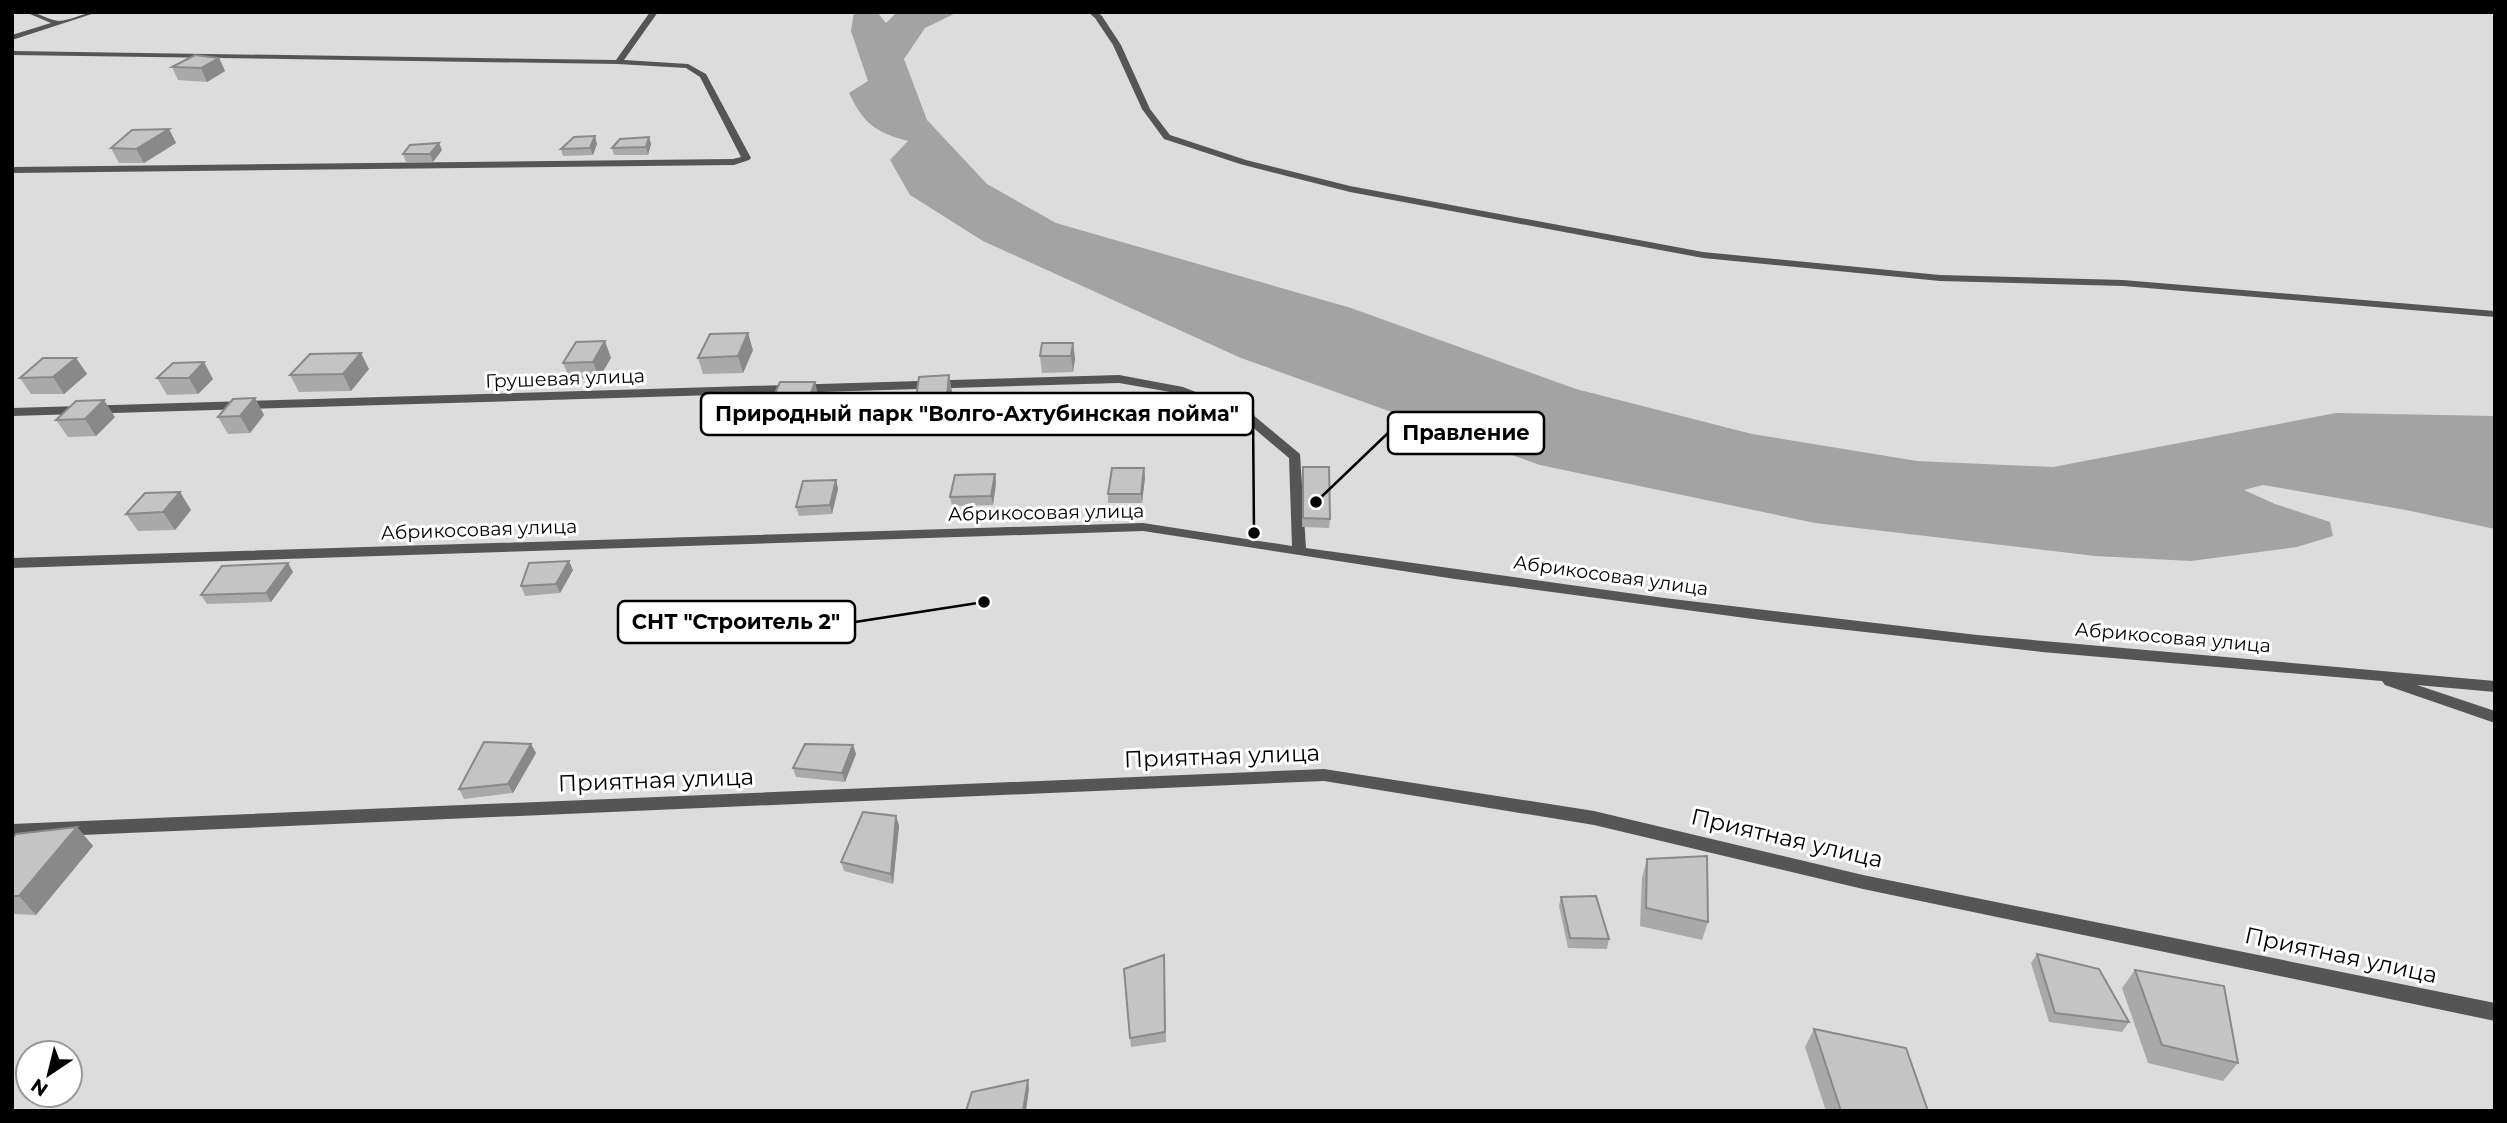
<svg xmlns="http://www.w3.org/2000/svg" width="2507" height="1123" font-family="Montserrat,sans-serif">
	<rect width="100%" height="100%" fill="#fff"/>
	<!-- green -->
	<path fill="#dcdcdc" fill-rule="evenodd" d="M12,12H2495V1111H12ZM28,1053H70V1095H28Z"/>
	<!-- water -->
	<path fill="#a3a3a3" d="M854,12H877L886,23L897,12H958L925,28L904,59L927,120L987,184L1056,223L1351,308L1576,389L1752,434L1917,461L2053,467L2336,413L2495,416V529L2406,510L2263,485L2244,490L2275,504L2330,522L2333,536L2297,547L2191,561L2095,556L1815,523L1540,465L1241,358L983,241L910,195L890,160L908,141C875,132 864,124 849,93L868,81L851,31Z"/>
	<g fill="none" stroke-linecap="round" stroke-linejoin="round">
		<!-- street -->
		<path fill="#555" fill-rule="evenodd" d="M25,12C39,12 48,20 59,21C70,21 84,12 98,12L12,40V35L51,23Z
			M650,12H658L624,60L688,64L706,74L751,158L749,160L734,165L12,173V167L733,159L741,157L700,77L686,68L618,64L12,55V51L616,60Z
			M1088,12H1097L1102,16L1121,45L1150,109L1170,135L1246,160L1350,186L1703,252L1940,275L2123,280L2495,311V317L2123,286L1940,281L1703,258L1350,192L1240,164L1164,139L1142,109L1113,45L1095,18Z
			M1119,375L1183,387L1252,414L1300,454L1306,548L1664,598L1977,635L2495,681V692L2417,685L2495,711V723L2385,685L2382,681L2042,652L1768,621L1455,579L1143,531L12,568V558L1143,523L1292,546L1289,458L1244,420L1176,393L1119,383L12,416V408Z
			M1324,769L1594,811L1863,875L2495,1003V1021L1863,889L1594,825L1324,781L12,838V824Z"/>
	</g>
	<!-- wall -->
	<path fill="#a9a9a9" d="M219,58L225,71L207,82L178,80L172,67Z
		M169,129L176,143L144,163H119L111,148Z
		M597,144L593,155L563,156L561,149Z
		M651,144L648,155H614L612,148Z
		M442,150L433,162H406L403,154Z
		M1073,343L1075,359L1073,372L1042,373L1040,356Z
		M753,350L743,373L703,374L698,358Z
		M76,358L87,374L64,394H31L20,378Z
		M611,358L599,378L570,379L563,363Z
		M173,363L213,379L198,394L167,395L157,378Z
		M369,369L351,391L299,392L290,375Z
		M949,375L952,392L949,413L919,415L916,398Z
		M255,398L264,415L250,433L228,434L218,417Z
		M819,399L811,419L775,420L771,403Z
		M115,417L96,436L68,437L56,420Z
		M1303,467L1330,519L1329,528L1302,527Z
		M995,474L996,483L993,505L952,506L950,497Z
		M1145,477L1142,503H1108V494Z
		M836,480L838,489L832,514L799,516L796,507Z
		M180,492L191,510L175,530L138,531L126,514Z
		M288,563L293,572L271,602L207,604L201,595Z
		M573,570L560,593L525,596L521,586Z
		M853,745L856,754L845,782L796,777L793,768Z
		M536,753L513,793L464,799L459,789Z
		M896,816L899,826L893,884L844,871L841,862Z
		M77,827L93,846L36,915L12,914V839Z
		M1647,859L1708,922L1702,940L1640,926L1642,878Z
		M1561,897L1609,939L1607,949L1568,948L1559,906Z
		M2037,954L2129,1022L2122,1032L2049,1022L2031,963Z
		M1164,955L1166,1042L1131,1047L1124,969Z
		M2135,970L2238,1063L2223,1081L2148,1063L2122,988Z
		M1814,1029L1928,1111H1826L1805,1047Z"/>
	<!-- shaded-wall -->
	<path fill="#898989" d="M320,12H339L320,14Z
		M219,58L225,71L207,82L201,68Z
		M169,129L176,143L144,163L136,149Z
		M595,136L597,144L593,155L590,148Z
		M649,137L651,144L648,155L646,147Z
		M439,143L442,150L433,162L430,154Z
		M748,333L753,350L743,373L738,356Z
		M605,341L611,358L599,378L593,362Z
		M1073,343L1075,359L1073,372L1071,356Z
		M361,353L369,369L351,391L343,374Z
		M76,358L87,374L64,394L53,377Z
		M204,362L213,379L198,394L189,378Z
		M949,375L952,392L949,413L947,396Z
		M815,382L819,399L811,419L807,403Z
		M255,398L264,415L250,433L240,416Z
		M104,400L115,417L96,436L85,419Z
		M1144,468L1145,477L1142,503L1141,494Z
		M995,474L996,483L993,505L991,496Z
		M836,480L838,489L832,514L830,505Z
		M180,492L191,510L175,530L163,512Z
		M569,561L573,570L560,593L556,584Z
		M288,563L293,572L271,602L266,593Z
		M531,744L536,753L513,793L508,784Z
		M853,745L856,754L845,782L842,773Z
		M896,816L899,826L893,884L891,874Z
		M77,827L93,846L36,915L19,896Z
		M1028,1080L1029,1089L1026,1111H1023Z"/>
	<!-- building -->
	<path fill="#c4c4c4" stroke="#898989" stroke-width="2" d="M195,55L219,58L201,68L172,67Z
		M169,129L136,149L111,148L132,130Z
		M595,136L590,148L561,149L574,137Z
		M649,137L646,147L612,148L620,139Z
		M439,143L430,154H403L410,145Z
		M748,333L738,356L698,358L710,334Z
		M605,341L593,362L563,363L576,342Z
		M1042,343H1073L1071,356H1040Z
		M361,353L343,374L290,375L310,354Z
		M43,358H76L53,377L20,378Z
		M204,362L189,378H157L173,363Z
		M949,375L947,396L916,398L919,377Z
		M780,382H815L807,403H771Z
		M255,398L240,416L218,417L233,399Z
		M104,400L85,419L56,420L76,401Z
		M1303,467H1329L1330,519L1303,518Z
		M1112,468H1144L1141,494H1108Z
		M995,474L991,496L950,497L955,475Z
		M836,480L830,505L796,507L803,481Z
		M180,492L163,512L126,514L145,493Z
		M569,561L556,584L521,586L529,563Z
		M288,563L266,593L201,595L222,566Z
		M484,742L531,744L508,784L459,789Z
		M805,744L853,745L842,773L793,768Z
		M863,812L896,816L891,874L841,862Z
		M77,827L19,896H12V839L16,834Z
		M1707,856L1708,922L1646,908L1647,859Z
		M1596,896L1609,939L1570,938L1561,897Z
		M2037,954L2099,969L2129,1022L2055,1013Z
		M1164,955L1165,1032L1130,1038L1124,969Z
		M2135,970L2224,986L2238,1063L2162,1045Z
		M1814,1029L1906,1048L1928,1111H1841Z
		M1028,1080L1023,1111H966L972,1092Z"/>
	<g text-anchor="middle" stroke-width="6" stroke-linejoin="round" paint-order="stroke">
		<!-- street labels -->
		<g font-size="19" fill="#000" stroke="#fff">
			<text transform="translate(565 378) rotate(-2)" y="7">Грушевая улица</text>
			<text transform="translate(1046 512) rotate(-1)" y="7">Абрикосовая улица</text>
			<text transform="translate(479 529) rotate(-2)" y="7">Абрикосовая улица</text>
			<text transform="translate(1611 575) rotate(8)" y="7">Абрикосовая улица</text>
			<text transform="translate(2173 637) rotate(5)" y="7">Абрикосовая улица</text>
		</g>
		<!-- near-street labels -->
		<g font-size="23" fill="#000" stroke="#fff">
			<text transform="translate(1222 756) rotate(-2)" y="8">Приятная улица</text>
			<text transform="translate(656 780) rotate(-2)" y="8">Приятная улица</text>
			<text transform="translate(1787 838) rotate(13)" y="8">Приятная улица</text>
			<text transform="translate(2341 955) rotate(12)" y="8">Приятная улица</text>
		</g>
	</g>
	<!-- callouts -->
	<path fill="none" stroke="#000" stroke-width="2.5" d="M1254 533L1253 414M1316 502L1388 433M984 602L855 622"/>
	<g fill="#000" stroke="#fff" stroke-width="2.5">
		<circle cx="1254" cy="533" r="7"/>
		<circle cx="1316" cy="502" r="7"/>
		<circle cx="984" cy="602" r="7"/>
	</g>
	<g fill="#fff" stroke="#000" stroke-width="2.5">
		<rect x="701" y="393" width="552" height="42" rx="7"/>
		<rect x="1388" y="412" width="156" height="42" rx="7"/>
		<rect x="618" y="601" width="237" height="42" rx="7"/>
	</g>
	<g font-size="21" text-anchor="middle" font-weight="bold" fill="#000">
		<text x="977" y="421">Природный парк "Волго-Ахтубинская пойма"</text>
		<text x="1466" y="440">Правление</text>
		<text x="736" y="629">СНТ "Строитель 2"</text>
	</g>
	<!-- border -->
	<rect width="2507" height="1123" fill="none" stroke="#000000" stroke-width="28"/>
	<!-- north arrow -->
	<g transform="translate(49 1074) rotate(215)"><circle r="33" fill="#ffffff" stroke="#999999" stroke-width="2"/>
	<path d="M0-5L12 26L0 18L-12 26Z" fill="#000000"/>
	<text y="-10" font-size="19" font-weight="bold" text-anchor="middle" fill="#000000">N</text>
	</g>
</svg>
